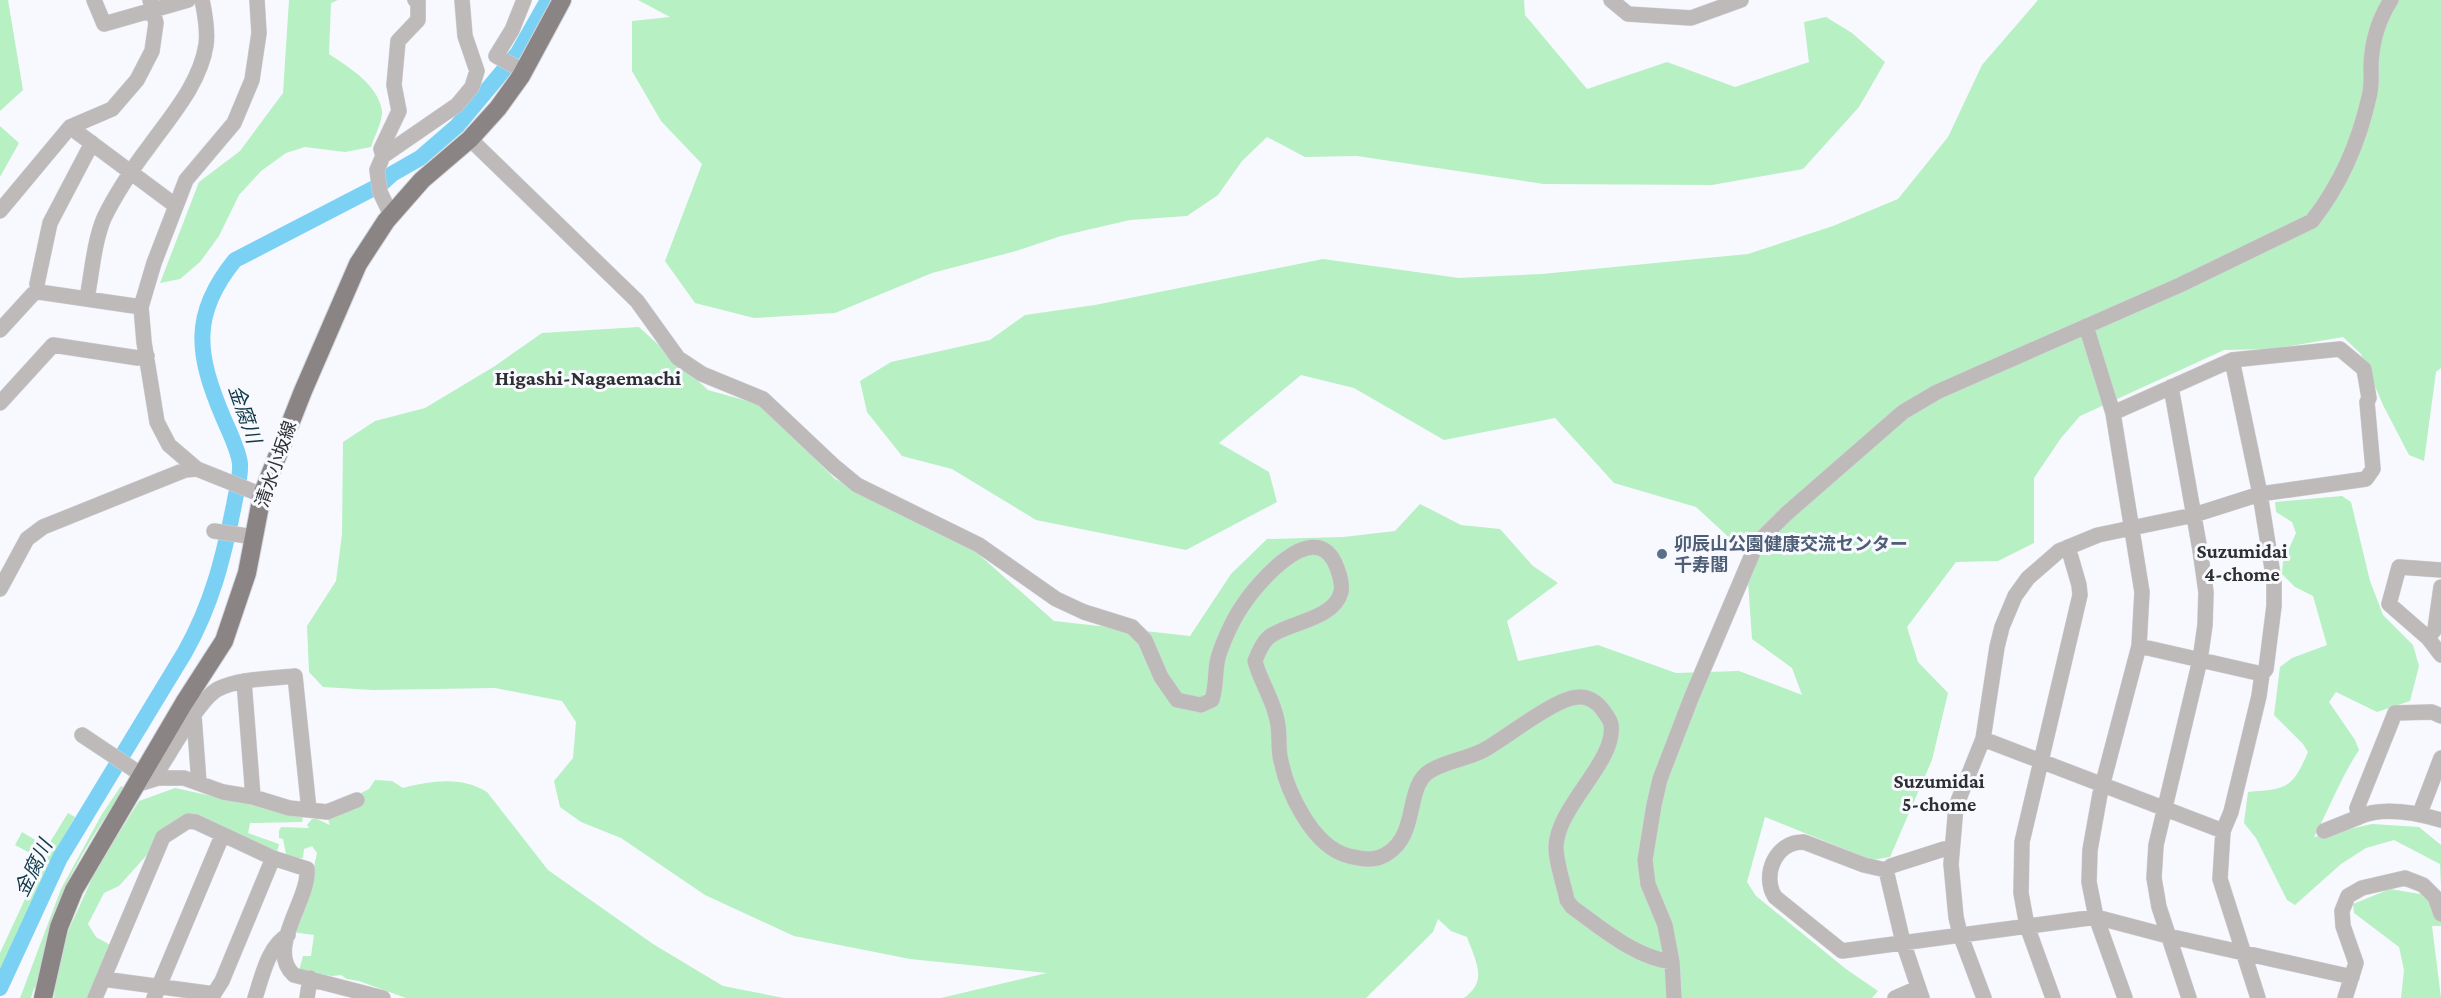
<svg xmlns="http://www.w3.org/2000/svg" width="2441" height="998" font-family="'Crimson Pro','Noto Sans JP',serif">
	<rect width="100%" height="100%" fill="#f7f9ff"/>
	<!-- green -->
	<path fill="#b6f0c3" d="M0,0H8L23,90L0,111Z
		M289,0H338L331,3L329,54C348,67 378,84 382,111C383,121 374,137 371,147L345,152L305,147L286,153L261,171L239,195L219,236L200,262L180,279L160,283L199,182L240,151L283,93Z
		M638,0H1524L1525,15L1587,89L1667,62L1735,87L1809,62L1804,22L1826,17L1852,33L1885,62L1859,107L1803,169L1712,185L1544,184L1357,156L1305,157L1267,137L1242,161L1218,195L1187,216L1130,220L1061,236L1016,251L932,273L835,313L754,318L695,303L665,261L702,164L661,121L632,71V21L670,17Z
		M2038,0H2441V368L2436,372L2424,461L2409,455L2383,405L2361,354L2343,337L2272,349L2224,350L2080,416L2061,438L2034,478V543L1998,561L1956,562L1907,627L1918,662L1948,693L1932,760L1890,857L1872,860L1765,817L1747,882L1756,896L1846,969L1878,991L1872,998H1464C1489,981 1475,960 1467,937L1451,931L1438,919L1433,932L1366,998H941L1047,973L910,959L794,936L705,895L621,838L581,822L560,807L554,781L573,758L576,722L562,701L495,688L373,690L323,687L309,672L307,626L336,581L342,534L343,442L375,421L425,408L495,366L542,333L639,327L708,390L762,405L835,479L967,544L1054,621L1190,636L1231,574L1267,539L1343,537L1395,531L1420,504L1461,525L1500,529L1533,566L1558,583L1507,621L1518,661L1598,645L1676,673L1739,671L1802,695L1792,668L1752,639L1746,553L1696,507L1614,483L1555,418L1444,440L1354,388L1301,375L1219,443L1269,472L1277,502L1186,550L1036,520L952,469L902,456L867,412L860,381L891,362L990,340L1025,315L1095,305L1323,259L1459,278L1542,274L1748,254L1833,226L1898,199L1948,137L1982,65Z
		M0,126L19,143L0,177Z
		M2342,496L2351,502L2370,581L2383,615L2413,645L2419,666L2410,701L2377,712L2336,692L2329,702L2355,740L2359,750C2341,777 2330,807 2314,837L2372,824L2419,827L2441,845V886L2440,864L2394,840L2366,848L2341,864L2295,905L2287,900L2256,838L2244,823L2248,792C2287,789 2292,789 2308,752L2303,744L2274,715L2280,667L2292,658L2327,645L2313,596L2295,587L2282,574L2283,562L2296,533L2292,522L2276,512L2275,502Z
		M375,780L392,781L403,788C431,781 461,776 487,792L548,870L653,944L723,986L784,998H406L359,981L347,979L341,975L332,976L299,971L303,956H311L314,935L292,932L310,884L317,853L312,846L304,849L303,858L287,859L283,839L279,838V831L281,827L309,828L307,825L312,819H317L330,825L327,816L357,809L359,794L369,789Z
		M121,786L125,788C100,825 73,864 58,906C49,932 44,960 37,987L34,988L31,998H20L61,889L102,814Z
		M175,788L303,816L302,822L250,823L248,833L279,844L276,855L238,833L235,834L193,818L154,847L119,886L104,893L88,924L96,937L112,946L91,998H54L58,963L64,940L96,870L139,801Z
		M68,813L75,817L49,863L0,977V953L43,860L15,845L22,832L47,847Z
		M2390,889L2420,894L2441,893V926H2432L2441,998H2401L2404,970L2399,947L2354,913L2353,904Z"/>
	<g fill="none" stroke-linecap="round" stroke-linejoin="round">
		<!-- river -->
		<path stroke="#7bd1f4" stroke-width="16" d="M0,988L60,858L185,652C212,604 223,559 234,505C236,493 241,476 240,464C239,451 228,429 223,417C197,355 190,315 235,260L380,185L392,174L420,158L457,126L518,53L548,0"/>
		<!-- minor casing -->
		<g stroke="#d3d5da" stroke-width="16">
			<path id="minor" d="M94,0L104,24L188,0
				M257,0L259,33L252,80L234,123L186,180L154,263L141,307L144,342L157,422L169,445L197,469L262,495
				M1611,0L1628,14L1691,18L1741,0
				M521,76L522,70L496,56L512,30L524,0
				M70,127L176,206
				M470,139L637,301L678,358L702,374L763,399L834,466L857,485L979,545L1056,599L1084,612L1132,627L1145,640L1161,677L1177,700L1201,705L1212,700C1216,687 1215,676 1217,663C1219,649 1234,617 1243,605C1256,585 1311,519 1334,561C1338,569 1343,583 1341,592C1334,620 1288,622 1269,637C1262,643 1258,653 1255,661C1260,681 1273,699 1277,720C1280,731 1278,744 1280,756C1286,790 1312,847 1349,856C1363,859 1375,862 1388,853C1419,833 1405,786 1430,771C1446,761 1467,759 1484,750C1506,738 1556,697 1579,697C1587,696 1597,702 1602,709C1605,713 1610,720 1611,724C1617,761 1557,806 1556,847C1556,864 1564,884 1567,900L1572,907C1601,928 1636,958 1672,962
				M383,156L381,149L399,111L394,85L398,41L418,20V2L415,0
				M0,211L70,127L112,109L137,80L152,51L156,23L150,0
				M391,215L380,192L377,170L383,156L457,105L472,87L477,71L465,36L462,0
				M39,292L37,284L50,223L92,143
				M87,298C92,272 94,242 104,218C114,197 134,166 148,148C170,117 200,84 206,45C208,31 205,14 202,0
				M2086,326L2113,413L2142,592L2139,646L2100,794L2090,850L2089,882L2096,917L2125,998
				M0,330L33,294L39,292L141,307
				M2232,360L2260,494L2274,581V606L2266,669L2262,674L2259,696L2231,812L2223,831L2220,879L2258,998
				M2171,387L2200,550L2206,592L2205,625L2200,660L2156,845L2154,878L2159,907L2189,998
				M0,403L53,345L138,358L147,356
				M214,531L254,537
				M2441,570L2399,567L2389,604L2428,638L2441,655
				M0,589L27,539L43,527L185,470L197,469
				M2428,638L2435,629L2441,587
				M2139,646L2262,674
				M244,681L253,797
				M194,716L199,783
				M2441,716L2432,712L2395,713L2357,808L2359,817C2383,806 2417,813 2441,820
				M82,735L142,775
				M1983,739L2223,831
				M158,778H184L223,792L253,797L289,808L309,810L327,812L357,800
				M135,785L158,778V771C170,753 200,698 218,689C241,678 270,679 295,676L309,810
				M2420,813L2441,758
				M2324,831L2359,817
				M1952,850L1944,849L1891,866L1886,870L1864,865L1804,842C1776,841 1761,875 1775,897L1842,951L2096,917L2168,936L2352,977
				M1886,870L1903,942L1922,998
				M103,979L214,994
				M95,998L163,837L188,821L196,822L273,858L307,869C310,900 265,949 294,975L383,998
				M154,998L222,836
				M211,998L222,981L273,858
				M255,998C262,977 268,946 288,935
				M307,998L310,978
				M1674,998L1672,962L1665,925L1648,884L1645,860L1654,805L1660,779L1692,696L1757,543L1786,514L1903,412L1937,392L2180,285L2312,221C2341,184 2359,142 2369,97C2372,87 2371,75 2371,65C2372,41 2378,20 2391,0
				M1895,998L1918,988
				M1984,998L1960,934L1956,917L1951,864L1956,806L1983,739L1997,647L2002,627L2015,596L2028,578L2059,551L2098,535L2194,515L2260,494L2366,479L2373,469L2367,402L2369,398L2364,369L2340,349L2232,360L2113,413
				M2053,998L2027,926L2021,893L2022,842L2080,595L2079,585L2068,547
				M2345,998L2356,963L2343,926L2342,911L2348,896L2362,888L2405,878L2423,885L2435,897L2441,914"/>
		</g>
		<!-- major casing -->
		<g stroke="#d3d5da" stroke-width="20">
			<path id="major" d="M43,998L59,927L74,890L184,703L224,641L247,573L262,495L303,391L358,264L386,221L422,180L470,139L498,108L521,76L562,0"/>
		</g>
		<!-- minor -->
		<use href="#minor" stroke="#bdbab9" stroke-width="15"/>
		<!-- major -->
		<use href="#major" stroke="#8a8584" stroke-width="18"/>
	</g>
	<!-- markers -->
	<circle fill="#5c6f8a" stroke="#f7f9ff" stroke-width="2" cx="1662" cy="554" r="6"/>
	<g text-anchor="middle" stroke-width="6" stroke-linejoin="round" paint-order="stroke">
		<!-- street labels -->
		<g font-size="18" fill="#2e2f31" stroke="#f7f9ff">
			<text transform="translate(276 464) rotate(-71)" y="6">清水小坂線</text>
		</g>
		<!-- service labels -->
		<g font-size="18" font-weight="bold" fill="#4e5e75" stroke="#f7f9ff" text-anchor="start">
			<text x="1674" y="550">卯辰山公園健康交流センター<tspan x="1674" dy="21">千寿閣</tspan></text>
		</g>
		<!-- water labels -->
		<g font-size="20" font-style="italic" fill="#103846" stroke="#f7f9ff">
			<text transform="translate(245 414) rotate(71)" y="7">金腐川</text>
			<text transform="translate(33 868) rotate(-64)" y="7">金腐川</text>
		</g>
		<!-- neighbourhood labels -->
		<g font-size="20" font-weight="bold" fill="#2e2f31" stroke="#f7f9ff">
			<text x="2242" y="558">Suzumidai<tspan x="2242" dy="23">4-chome</tspan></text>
			<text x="1939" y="788">Suzumidai<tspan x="1939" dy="23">5-chome</tspan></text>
		</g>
		<!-- quarter labels -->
		<g font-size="21" font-weight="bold" fill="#2e2f31" stroke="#f7f9ff">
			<text x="588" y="385">Higashi-Nagaemachi</text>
		</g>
	</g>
</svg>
